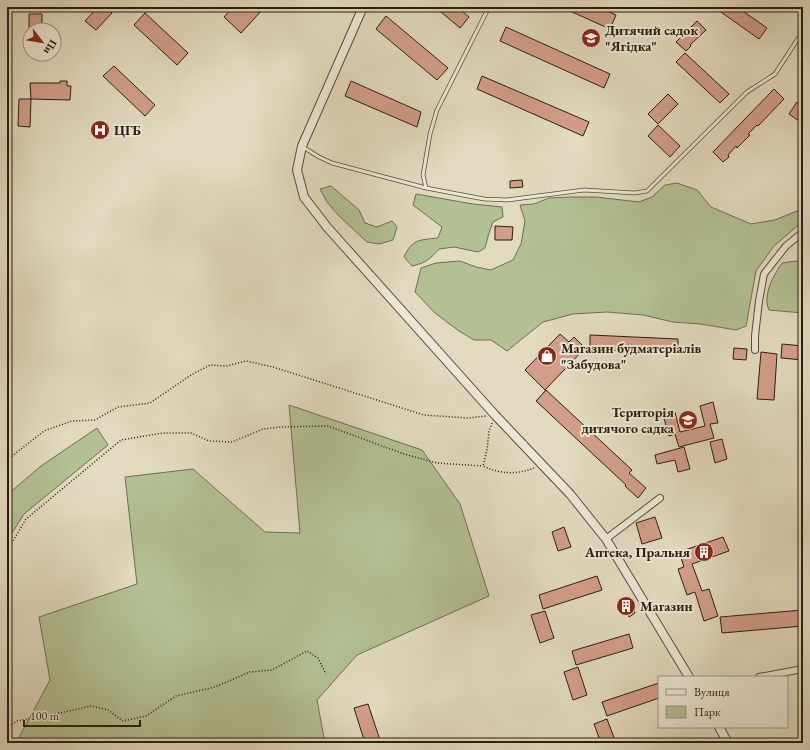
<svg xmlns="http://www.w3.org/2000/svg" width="810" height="750" font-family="'EB Garamond',serif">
	<rect width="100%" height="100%" fill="#e2dabf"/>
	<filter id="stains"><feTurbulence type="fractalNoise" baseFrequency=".005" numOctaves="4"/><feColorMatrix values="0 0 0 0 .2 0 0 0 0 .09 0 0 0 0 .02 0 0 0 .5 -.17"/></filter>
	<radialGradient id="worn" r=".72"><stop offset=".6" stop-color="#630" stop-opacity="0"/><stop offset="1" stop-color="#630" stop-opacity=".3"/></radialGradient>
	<!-- green -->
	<path fill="#b2c093" stroke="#6e6e52" d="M677,183L697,190L711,207L751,224L775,220L797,211L803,204V221L774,246L756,271L746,326L736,330L701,324L673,322L643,315L607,312L573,314L543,322L507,351L491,340H474L459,331L435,313L415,292L421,268L436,263L460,261L476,267L491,270L513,260L521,244L525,221L520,205L534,204L549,198L568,197H596L639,202L652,197L665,185Z
		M331,186L359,210L365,223L377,227L392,221L397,227L393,240L379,244L367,242L338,215L327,202L320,189Z
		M416,194L473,204L502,207L503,217L493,222L489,233L485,248L478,252L454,247L439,249C430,259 426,263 412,266L404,257C412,239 419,240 438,238L442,227L413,205Z
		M803,260V313L769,310C762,295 774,275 782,263Z
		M289,405L422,450L460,504L489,596L357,655L317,700L325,743H16L50,680L39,617L137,584L125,477L193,469L265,532L300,533Z
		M97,428L108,445L24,514L7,541V495L41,466Z"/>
	<!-- building -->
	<path fill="#d29e8a" stroke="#2a1d10" d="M98,7H105L112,13L96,30L85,21Z
		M233,7H265L241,33L224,17Z
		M435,7H457L469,17L460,28Z
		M561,7H604L603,9L616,15L610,29Z
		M714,7H737L767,28L759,39Z
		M145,13L188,53L177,65L134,25Z
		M29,14H42V30H29Z
		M386,16L448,68L437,80L376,29Z
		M697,21L706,30L690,45L691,46L686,51L676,42Z
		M506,27L610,74L604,88L500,41Z
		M685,53L729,94L720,103L676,62Z
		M114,66L155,105L145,116L103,76Z
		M482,76L589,122L583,136L477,89Z
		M60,81H67V86H71L70,100L31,99L30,83H60Z
		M351,81L421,112L417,127L345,96Z
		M774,89L784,99L758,126L757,125L748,134L750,135L737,148L736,146L728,155L729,157L723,162L713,152Z
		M668,94L678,104L658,124L648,114Z
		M19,99H31L30,127L18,126Z
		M797,102L803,106V124L789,114Z
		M658,125L680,146L670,157L648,136Z
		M522,180L523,187L510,188V181Z
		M495,226L513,227L512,240H495Z
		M560,334L569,342L574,337L585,348L545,390L525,370Z
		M590,335L678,339V353L590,349Z
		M782,344L803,346V360L781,358Z
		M734,348L747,349L746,360L733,359Z
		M761,352L777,354L774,400L757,399Z
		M546,390L632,470L629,473L646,488L638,498L625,486L626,485L536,401Z
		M713,402L718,423L710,424L714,438L679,447L675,434L669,436L663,415L675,412L680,432L705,426L700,406Z
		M722,439L727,459L715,463L710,442Z
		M684,447L690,469L678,472L675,460L657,464L655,455Z
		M655,517L662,538L642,544L636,523Z
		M564,527L571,547L558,551L552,532Z
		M723,537L729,551L692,564L702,591L709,589L718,616L704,621L695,592L687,595L678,569L684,567L679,552Z
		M597,576L602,590L543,609L539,595Z
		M626,599L635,613L629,617L621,603Z
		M803,610V626L722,633L720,617Z
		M545,611L554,638L540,643L531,615Z
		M629,634L633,648L576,665L572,651Z
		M578,667L587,695L573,700L564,672Z
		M659,683V698L607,716L602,702Z
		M368,704L381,743H365L354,708Z
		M607,719L616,743H601L594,724Z"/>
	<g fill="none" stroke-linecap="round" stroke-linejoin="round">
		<!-- service casing -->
		<g stroke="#584c3c" stroke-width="4.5">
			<path id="service" d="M303,147L319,157L332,163L426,188L484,199L507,200L584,190L635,193L647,191L747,92L775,74L803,31
				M426,188L423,175L430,134L437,110L489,7"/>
		</g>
		<!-- minor casing -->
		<g stroke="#584c3c" stroke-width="8">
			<path id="minor" d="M755,350V336L759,301L764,274L786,246L803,232
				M606,539L660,498
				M759,677L803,669"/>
		</g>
		<!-- tertiary casing -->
		<g stroke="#584c3c" stroke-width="10">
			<path id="tertiary" d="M363,7L302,146L297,170L304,197L327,227L495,415L570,494L606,539L689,677
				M719,727L728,743"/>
		</g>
		<!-- path -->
		<path stroke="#2a1d10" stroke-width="1.5" stroke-dasharray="1 2" stroke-linecap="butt" d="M492,423L489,431L487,450L483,466C500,474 516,475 534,468
			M7,460L44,431L72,421L95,420L118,407L150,403L191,375L210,365L226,366L246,361L273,367L424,415L468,418L486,416
			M7,551L26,519L121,440L163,433H191L209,441L232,442L263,429L281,427L328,426L404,454L437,463L483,466
			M7,728L17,721L60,713L91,706L108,710L123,721L146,716L176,696L215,687L250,672L272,670L307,651L318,658L326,674"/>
		<!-- service -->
		<use href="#service" stroke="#ece7d5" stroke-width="3"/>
		<!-- minor -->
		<use href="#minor" stroke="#ece7d5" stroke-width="6"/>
		<!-- tertiary -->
		<use href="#tertiary" stroke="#ece7d5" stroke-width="8"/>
	</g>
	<!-- icons -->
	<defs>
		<g id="school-disc" transform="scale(1)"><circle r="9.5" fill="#8f2418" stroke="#ece7d5"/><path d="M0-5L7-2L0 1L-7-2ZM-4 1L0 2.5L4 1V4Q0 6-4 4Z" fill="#fff"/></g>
		<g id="hospital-disc" transform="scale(1)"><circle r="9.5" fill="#8f2418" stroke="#ece7d5"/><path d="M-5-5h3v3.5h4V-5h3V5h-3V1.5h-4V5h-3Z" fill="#fff"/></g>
		<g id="shop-disc" transform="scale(1)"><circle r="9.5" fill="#8f2418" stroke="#ece7d5"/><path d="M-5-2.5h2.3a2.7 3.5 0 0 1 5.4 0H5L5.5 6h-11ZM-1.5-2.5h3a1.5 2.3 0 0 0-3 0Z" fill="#fff"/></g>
		<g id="building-disc" transform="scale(1)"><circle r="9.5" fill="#8f2418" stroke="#ece7d5"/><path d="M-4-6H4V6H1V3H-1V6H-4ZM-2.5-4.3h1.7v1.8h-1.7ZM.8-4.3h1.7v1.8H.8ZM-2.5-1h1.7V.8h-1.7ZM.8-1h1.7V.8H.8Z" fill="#fff"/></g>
	</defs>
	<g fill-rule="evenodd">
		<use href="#school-disc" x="591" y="38"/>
		<use href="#hospital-disc" x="100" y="130"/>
		<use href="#shop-disc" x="547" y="356"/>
		<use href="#school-disc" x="688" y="420"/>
		<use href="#building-disc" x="704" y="552"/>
		<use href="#building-disc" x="626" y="606"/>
	</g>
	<g text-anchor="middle" stroke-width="4" stroke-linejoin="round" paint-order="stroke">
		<!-- poi labels -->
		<g font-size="14" font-weight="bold" fill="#2a1d10" stroke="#ece7d5" text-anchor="start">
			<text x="605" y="35">Дитячий садок<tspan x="605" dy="16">"Ягідка"</tspan></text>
			<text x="114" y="135">ЦГБ</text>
			<text x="561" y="353">Магазин будматеріалів<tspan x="561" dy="16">"Забудова"</tspan></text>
			<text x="674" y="417" text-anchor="end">Територія<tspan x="674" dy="16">дитячого садка</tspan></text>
			<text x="690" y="557" text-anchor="end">Аптека, Пральня</text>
			<text x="640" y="611">Магазин</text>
		</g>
	</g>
	<!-- margin -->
	<rect width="810" height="750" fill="none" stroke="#e2dabf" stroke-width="24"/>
	<rect x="8" y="8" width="794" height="734" fill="none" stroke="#2a1d10" stroke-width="2"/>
	<rect x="12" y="12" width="786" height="726" fill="none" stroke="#2a1d10"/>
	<!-- legend -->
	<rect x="658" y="676" width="130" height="52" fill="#ece7d5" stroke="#9e9686"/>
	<rect x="666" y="689" width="20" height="6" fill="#ece7d5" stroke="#9e9686"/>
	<text x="694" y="696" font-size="12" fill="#2a1d10">Вулиця</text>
	<rect x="666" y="706" width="20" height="12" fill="#b2c093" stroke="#9e9686"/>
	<text x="694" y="716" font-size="12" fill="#2a1d10">Парк</text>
	<!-- north arrow -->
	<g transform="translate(42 42) rotate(121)"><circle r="19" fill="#ece7d5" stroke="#9e9686"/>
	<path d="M0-3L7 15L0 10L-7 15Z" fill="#8f2418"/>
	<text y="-6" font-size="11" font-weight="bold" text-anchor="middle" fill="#2a1d10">Пн</text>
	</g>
	<!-- scale -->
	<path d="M24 720v6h116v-6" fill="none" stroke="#2a1d10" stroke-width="2"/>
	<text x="30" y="720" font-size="12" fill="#2a1d10" stroke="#ece7d5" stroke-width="3" paint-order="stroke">100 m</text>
	<rect width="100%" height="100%" filter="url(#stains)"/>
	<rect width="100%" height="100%" fill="url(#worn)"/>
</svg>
